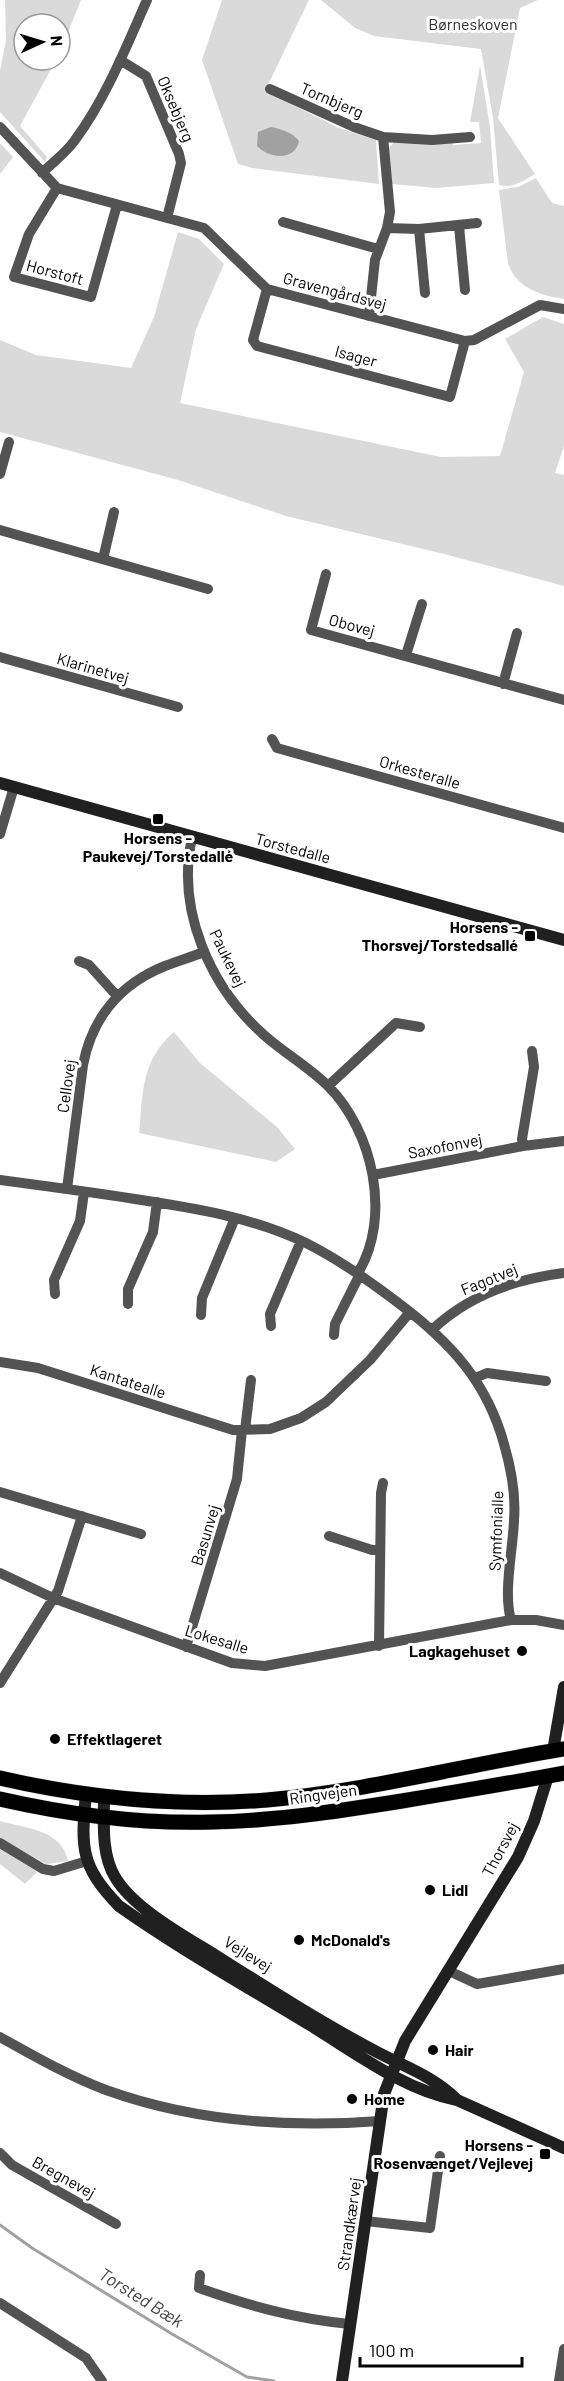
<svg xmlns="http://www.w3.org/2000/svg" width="564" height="2381" font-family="Barlow,sans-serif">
	<rect width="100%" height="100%" fill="#fff"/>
	<!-- green -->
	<path fill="#dadada" d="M5,0H81L60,52V24H24V60H56L20,126L47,157L45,162L0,112V71L6,40Z
		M222,0H309L265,91L339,128L376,140L379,184L252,168L238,164L202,60Z
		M321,0H538L520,8L498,118L535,174C523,181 512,189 499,185L493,118L481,49L374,36L355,28Z
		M480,66L490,127L494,183L436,188L392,184L388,149L394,142H452L453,145L481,143L479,122H470Z
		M0,143L13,157L0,174Z
		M536,178L552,203L564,206V299C541,296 515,287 508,263L499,190L518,187Z
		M178,232L199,239L224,264L196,329L180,403L441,457L500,456L524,372L505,339L543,317L564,324V446L555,473L564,475V586L444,554L286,516L178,480L0,432V340L36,355L131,368L154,317Z
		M174,1032L200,1063L277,1127L295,1149L276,1162L139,1133C143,1093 141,1060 174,1032Z
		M0,1821C25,1828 63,1830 68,1861L46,1864L0,1838Z
		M0,1845L37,1872L25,1884L0,1864Z"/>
	<!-- water -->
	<path fill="#a1a1a1" d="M271,127C281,129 292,132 299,141C295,162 268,158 257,146L258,132Z"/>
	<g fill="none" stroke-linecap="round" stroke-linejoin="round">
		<!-- stream -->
		<path stroke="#a1a1a1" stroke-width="3" d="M0,2225L32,2248L172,2334L247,2377L274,2381"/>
		<!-- primary casing -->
		<g stroke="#dbdbdb" stroke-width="16">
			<path id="primary" d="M0,1778C87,1798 178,1807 267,1800C367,1791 465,1765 564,1749
				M0,1799C70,1815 140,1824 212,1822C276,1821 339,1811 402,1801C456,1792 510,1783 564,1773"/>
		</g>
		<!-- street -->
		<path stroke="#535353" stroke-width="10" d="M120,60L146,76L179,154L181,163L167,218
			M270,89L354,127L383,137L390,212L387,228L375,260L369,316
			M0,127L57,188L204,228L267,289L465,341L474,340L540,305L564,309
			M383,137L432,140L470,137
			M42,173C53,162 66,153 75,140C106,98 126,47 147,0
			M57,188L29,234L14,277L91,297L117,205
			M283,222L378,249
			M459,226L465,290
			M387,228L419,229L477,223
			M419,229L425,293
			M267,289L253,340L257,346L450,397L465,341
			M0,474L9,442
			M0,530L208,589
			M103,559L114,512
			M326,574L311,630L564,700
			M406,655L422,604
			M0,657L178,707
			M503,684L517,633
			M272,739L277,748L564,828
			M0,834L14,787
			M192,838C176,910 210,987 264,1035C284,1053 309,1067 328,1086C373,1131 392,1217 358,1273
			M79,961L89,965L117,996
			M328,1086L396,1023L420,1027
			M523,1146L522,1139L534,1067L532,1051
			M373,1175L523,1146L564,1141
			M0,1180C45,1186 90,1192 135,1199C194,1208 252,1217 306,1243C340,1260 371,1282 401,1305C451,1343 487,1382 504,1444C511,1468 516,1495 514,1520C513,1550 503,1592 511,1620
			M67,1189L83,1065C92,1018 120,984 165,966C178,961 191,957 204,952
			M55,1294L54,1280L80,1221L84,1192
			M128,1304V1289L153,1232L157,1202
			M201,1315L202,1298L235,1218
			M271,1326L270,1314L301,1241
			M433,1329C469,1295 516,1279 564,1273
			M334,1335L335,1324L360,1274
			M0,1362L38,1368L233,1430L270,1429L301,1418L326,1402L370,1360L410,1312
			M475,1378L487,1373L546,1381
			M245,1430L251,1380
			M0,1492L141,1534
			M329,1536L372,1550H380
			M0,1573L53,1598L232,1663L265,1666L511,1620H536L564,1625
			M379,1646L381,1493L383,1483
			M186,1647L237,1479L242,1430
			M0,1683L58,1591L82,1516
			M0,1843L43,1869L54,1871L87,1861
			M449,1971L477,1984L564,1969
			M0,2037C34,2056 69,2076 106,2090C192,2121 288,2128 380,2121
			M0,2153L12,2165L116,2224
			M365,2221L430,2228L440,2156
			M200,2275L199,2288C250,2306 296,2319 350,2324
			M0,2303L86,2358L102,2381
			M559,2381L564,2349"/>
		<!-- secondary -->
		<path stroke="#202020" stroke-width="12" d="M0,783L564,940
			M553,1751L564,1687
			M86,1794C81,1847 80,1866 119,1906C180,1949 246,1986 310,2025C356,2053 404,2090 457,2100L564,2148
			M104,1797C104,1822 101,1854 115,1877C133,1908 184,1936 215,1955C267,1988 320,2022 375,2051C403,2066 435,2077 457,2100
			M342,2381L384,2094L405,2041L518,1857L534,1821L548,1776"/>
		<!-- primary -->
		<use href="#primary" stroke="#000" stroke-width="15"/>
	</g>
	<!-- markers -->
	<g fill="#000" stroke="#fff" stroke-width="2">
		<rect x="152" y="813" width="12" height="12" rx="3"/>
		<rect x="524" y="930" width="12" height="12" rx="3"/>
		<circle cx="522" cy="1651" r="6"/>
		<circle cx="55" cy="1739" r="6"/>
		<circle cx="430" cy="1890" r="6"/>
		<circle cx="299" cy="1940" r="6"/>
		<circle cx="433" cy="2050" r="6"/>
		<circle cx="352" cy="2099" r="6"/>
		<rect x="539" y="2148" width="12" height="12" rx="3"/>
	</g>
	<g text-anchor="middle" stroke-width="6" stroke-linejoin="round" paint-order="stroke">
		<!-- park labels -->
		<g font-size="16" fill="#313131" stroke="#fff">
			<text x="473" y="30">Børneskoven</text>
		</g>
		<!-- street labels -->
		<g font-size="16" fill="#000" stroke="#fff">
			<text transform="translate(332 100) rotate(23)" y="6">Tornbjerg</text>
			<text transform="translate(176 109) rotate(67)" y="6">Oksebjerg</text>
			<text transform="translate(55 272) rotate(15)" y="6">Horstoft</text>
			<text transform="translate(335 291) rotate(15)" y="6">Gravengårdsvej</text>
			<text transform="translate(356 356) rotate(15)" y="6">Isager</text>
			<text transform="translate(352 625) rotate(15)" y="6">Obovej</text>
			<text transform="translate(93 668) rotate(16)" y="6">Klarinetvej</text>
			<text transform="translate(420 772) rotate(16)" y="6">Orkesteralle</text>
			<text transform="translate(293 848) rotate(15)" y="6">Torstedalle</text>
			<text transform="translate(228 958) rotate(64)" y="6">Paukevej</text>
			<text transform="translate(66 1086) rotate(-82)" y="6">Cellovej</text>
			<text transform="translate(445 1146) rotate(-11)" y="6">Saxofonvej</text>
			<text transform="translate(489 1279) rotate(-22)" y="6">Fagotvej</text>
			<text transform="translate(128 1381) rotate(18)" y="6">Kantatealle</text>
			<text transform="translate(496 1531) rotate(-88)" y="6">Symfonialle</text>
			<text transform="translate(205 1535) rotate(-73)" y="6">Basunvej</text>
			<text transform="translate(217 1639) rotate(17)" y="6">Lokesalle</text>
			<text transform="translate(323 1794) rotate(-8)" y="6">Ringvejen</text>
			<text transform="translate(500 1849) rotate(-62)" y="6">Thorsvej</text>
			<text transform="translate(248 1954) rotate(32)" y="6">Vejlevej</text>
			<text transform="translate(64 2177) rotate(29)" y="6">Bregnevej</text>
			<text transform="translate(349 2224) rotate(-82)" y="6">Strandkærvej</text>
		</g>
		<!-- poi labels -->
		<g font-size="16" font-weight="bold" fill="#000" stroke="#fff" text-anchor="start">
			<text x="158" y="844" text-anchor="middle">Horsens -<tspan x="158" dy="18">Paukevej/Torstedallé</tspan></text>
			<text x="518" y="933" text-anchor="end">Horsens -<tspan x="518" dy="18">Thorsvej/Torstedsallé</tspan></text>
			<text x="510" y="1657" text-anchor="end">Lagkagehuset</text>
			<text x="67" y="1745">Effektlageret</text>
			<text x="442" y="1896">Lidl</text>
			<text x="311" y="1946">McDonald's</text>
			<text x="445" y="2056">Hair</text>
			<text x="364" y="2105">Home</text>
			<text x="533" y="2151" text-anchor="end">Horsens -<tspan x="533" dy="18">Rosenvænget/Vejlevej</tspan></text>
		</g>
		<!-- water labels -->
		<g font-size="18" font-style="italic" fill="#424242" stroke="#fff">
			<text transform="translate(141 2298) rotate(32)" y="6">Torsted Bæk</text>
		</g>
	</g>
	<!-- north arrow -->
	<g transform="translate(42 42) rotate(86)"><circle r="28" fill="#ffffff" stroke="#999999" stroke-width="1.5"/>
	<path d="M0-4.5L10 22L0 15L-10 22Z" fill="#000000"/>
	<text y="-9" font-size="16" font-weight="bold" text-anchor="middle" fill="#000000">N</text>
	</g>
	<!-- scale -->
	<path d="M360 2357v9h162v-9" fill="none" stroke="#000000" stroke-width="3"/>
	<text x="369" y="2357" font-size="18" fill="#000000" stroke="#ffffff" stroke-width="4.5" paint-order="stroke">100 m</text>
</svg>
